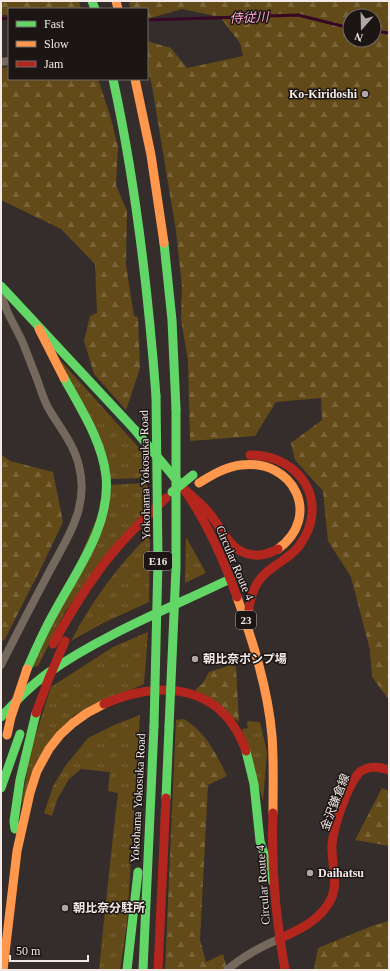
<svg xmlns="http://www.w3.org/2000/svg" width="390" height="971" font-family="'Times New Roman','Noto Sans JP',serif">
	<defs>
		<pattern id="grass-tufts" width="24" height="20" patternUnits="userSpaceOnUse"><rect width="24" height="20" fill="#634a19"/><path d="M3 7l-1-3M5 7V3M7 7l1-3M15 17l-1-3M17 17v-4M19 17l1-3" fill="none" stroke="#7a643a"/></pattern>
		<pattern id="forest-firs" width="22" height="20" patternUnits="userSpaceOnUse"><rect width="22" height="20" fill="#634a19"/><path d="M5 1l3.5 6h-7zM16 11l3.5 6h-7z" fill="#7a643a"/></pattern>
	</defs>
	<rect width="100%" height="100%" fill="#352d2b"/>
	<!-- grass -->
	<path fill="url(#grass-tufts)" d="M61,361L149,459V478L110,479Z
		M144,483L148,487L149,507L65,612L38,666L33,667L111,485Z
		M150,534L149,602L101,624L71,641C92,601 118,565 150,534Z
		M186,537L206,573L185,583Z
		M148,632L144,684L73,716L21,805L31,749L51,687L113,647Z
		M140,715L127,924L120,970H99C105,911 111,852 118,793L108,791L110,772L81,769L69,779L57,800L52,816L44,813L53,786L66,765L88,738L114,725Z
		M247,721L260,722L267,752L263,801L242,729L248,728Z"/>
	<!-- forest -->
	<path fill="url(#forest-firs)" fill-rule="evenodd" d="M1,1H79L81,9H9V15H1Z
		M129,1H389V700L372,677L370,650L351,577L328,541L323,491L295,460L291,443L322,420L321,398L276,402L255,436L190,441L188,361L181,319L182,286L176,231L152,86L147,66V41L171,48L187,68L243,56L240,43L220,17L182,9L147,19V9H130ZM350,16H374V40H350Z
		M9,67V79H98L110,115L118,147L116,185L127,211L126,265L134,316L138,317L140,368L126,410L94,374L84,341L90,316L97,313L95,264L61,229L1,200V68Z
		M1,454L10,461L53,472L63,522L40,570L5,639L1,642Z
		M232,665L236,667L239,722L195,690L203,683L209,672Z
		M184,719C206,732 216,754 227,776L208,785L200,940L206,962L223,954L226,965L223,970H165L176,720Z
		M382,788L389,791V846L355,840Z
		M389,921V970L314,969L318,948L372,926Z"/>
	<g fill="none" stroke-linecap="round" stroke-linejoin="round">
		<!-- stream -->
		<path stroke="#390726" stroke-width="3" d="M1,19L9,18
			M147,20L298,15L350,28
			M374,31L389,33"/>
		<!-- street -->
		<path stroke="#75685d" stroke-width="8" d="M1,62L9,61
			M1,291C4,310 15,325 23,343C27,353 31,364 35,374C40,386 43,400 50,411C61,429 74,445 79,466C90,509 65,541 47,576C31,606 16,635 1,665
			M227,970C243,956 260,947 279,939"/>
		<!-- fast -->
		<path stroke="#63d668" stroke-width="9" d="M92,1L95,9
			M113,79C136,184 148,289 156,396
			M164,243L172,320L176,409
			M1,286L135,430L180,484
			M27,669C36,649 44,630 55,611C77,570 111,525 106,476C102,441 81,409 64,378
			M1,717C16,701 30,686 48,673C102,635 170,608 230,579
			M246,751L254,784L260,841L273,882
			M1,788L20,734
			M166,798L169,727
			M15,829L14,821L20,780L36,713
			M127,970L138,872
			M143,970L154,726"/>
		<!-- slow -->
		<path stroke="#ff974d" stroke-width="9" d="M116,1L118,9
			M135,79L151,155L164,243
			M39,329L64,378
			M199,483C212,475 225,467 241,465C293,458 323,516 278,549
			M237,597C253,642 268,689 272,736C274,762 273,787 273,813
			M3,970L17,851L30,793L37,771L49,749L60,735L73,723L87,713L104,704"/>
		<!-- jam -->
		<path stroke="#b3261e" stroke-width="9" d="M180,484C205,517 223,558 237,597
			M183,488C192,497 203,504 210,514C223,530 230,553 254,555C263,556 270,553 278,549
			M247,623C249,609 250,594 258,582C268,566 288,561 299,546C331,503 301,455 250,455
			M53,644C69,615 86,587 106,561C124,538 145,518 166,498
			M104,704C162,679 222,684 246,751
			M273,813C271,868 275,916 285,970
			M279,939C299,930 321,920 331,899C339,882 331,863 332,845C333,828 347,787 358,774C360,771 365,769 368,768C375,766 382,768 389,770
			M158,970L166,798"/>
		<!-- fast-bridge -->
		<path stroke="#63d668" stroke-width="9" d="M172,492L193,475
			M154,726L158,561L156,396
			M169,727L176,568V409"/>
		<!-- slow-bridge -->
		<path stroke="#ff974d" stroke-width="9" d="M7,735L11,717L27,669"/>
		<!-- jam-bridge -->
		<path stroke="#b3261e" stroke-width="9" d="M36,713L49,678L65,641"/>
	</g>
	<!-- markers -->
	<g fill="#b0a7a5" stroke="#1b1513" stroke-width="1.5">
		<circle cx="365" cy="94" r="4"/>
		<circle cx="195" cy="659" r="4"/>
		<circle cx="310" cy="873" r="4"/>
		<circle cx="65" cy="908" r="4"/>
	</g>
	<g text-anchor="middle" stroke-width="3" stroke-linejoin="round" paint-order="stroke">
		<!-- shield labels -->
		<g fill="#1b1513" stroke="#b2a9a7" stroke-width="1">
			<rect x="144" y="552" width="28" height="18" rx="3"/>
			<rect x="236" y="611" width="20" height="18" rx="3"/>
		</g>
		<g font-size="11" font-weight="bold" fill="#f3e9e6">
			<text x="158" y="565">E16</text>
			<text x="246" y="624">23</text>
		</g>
		<!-- poi labels -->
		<g font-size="12" font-weight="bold" fill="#f3e9e6" stroke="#1b1513" text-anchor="start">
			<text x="357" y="98" text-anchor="end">Ko-Kiridoshi</text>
			<text x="203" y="663">朝比奈ポンプ場</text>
			<text x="318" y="877">Daihatsu</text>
			<text x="73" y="912">朝比奈分駐所</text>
		</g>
		<!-- street labels -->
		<g font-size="12" fill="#f3e9e6" stroke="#1b1513">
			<text transform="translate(145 475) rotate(-91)" y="4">Yokohama Yokosuka Road</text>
			<text transform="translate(235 563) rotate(67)" y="4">Circular Route 4</text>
			<text transform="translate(138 798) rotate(-87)" y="4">Yokohama Yokosuka Road</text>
			<text transform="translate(335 802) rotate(-69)" y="4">金沢鎌倉線</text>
			<text transform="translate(263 885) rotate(-94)" y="4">Circular Route 4</text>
		</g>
		<!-- water labels -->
		<g font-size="13" font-style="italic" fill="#fea3d2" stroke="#1b1513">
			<text transform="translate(249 17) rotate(-2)" y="5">侍従川</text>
		</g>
	</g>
	<!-- border -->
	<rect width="390" height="971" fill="none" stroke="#f3e9e6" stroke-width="4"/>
	<!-- legend -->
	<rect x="8" y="8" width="140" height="72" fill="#1b1513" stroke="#716a67"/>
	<rect x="16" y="21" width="20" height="6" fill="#63d668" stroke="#716a67"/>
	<text x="44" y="28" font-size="12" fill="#f3e9e6">Fast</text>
	<rect x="16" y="41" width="20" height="6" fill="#ff974d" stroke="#716a67"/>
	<text x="44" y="48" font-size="12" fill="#f3e9e6">Slow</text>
	<rect x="16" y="61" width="20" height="6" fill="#b3261e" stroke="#716a67"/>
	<text x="44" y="68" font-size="12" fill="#f3e9e6">Jam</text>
	<!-- north arrow -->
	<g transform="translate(362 28) rotate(200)"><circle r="19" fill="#1b1513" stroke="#716a67"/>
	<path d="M0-3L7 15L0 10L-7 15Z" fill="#b0a7a5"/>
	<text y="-6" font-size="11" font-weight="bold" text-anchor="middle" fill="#f3e9e6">N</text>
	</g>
	<!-- scale -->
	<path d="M10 955v6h78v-6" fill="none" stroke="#f3e9e6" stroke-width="2"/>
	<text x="16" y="955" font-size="12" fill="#f3e9e6" stroke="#1b1513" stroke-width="3" paint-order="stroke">50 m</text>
</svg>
